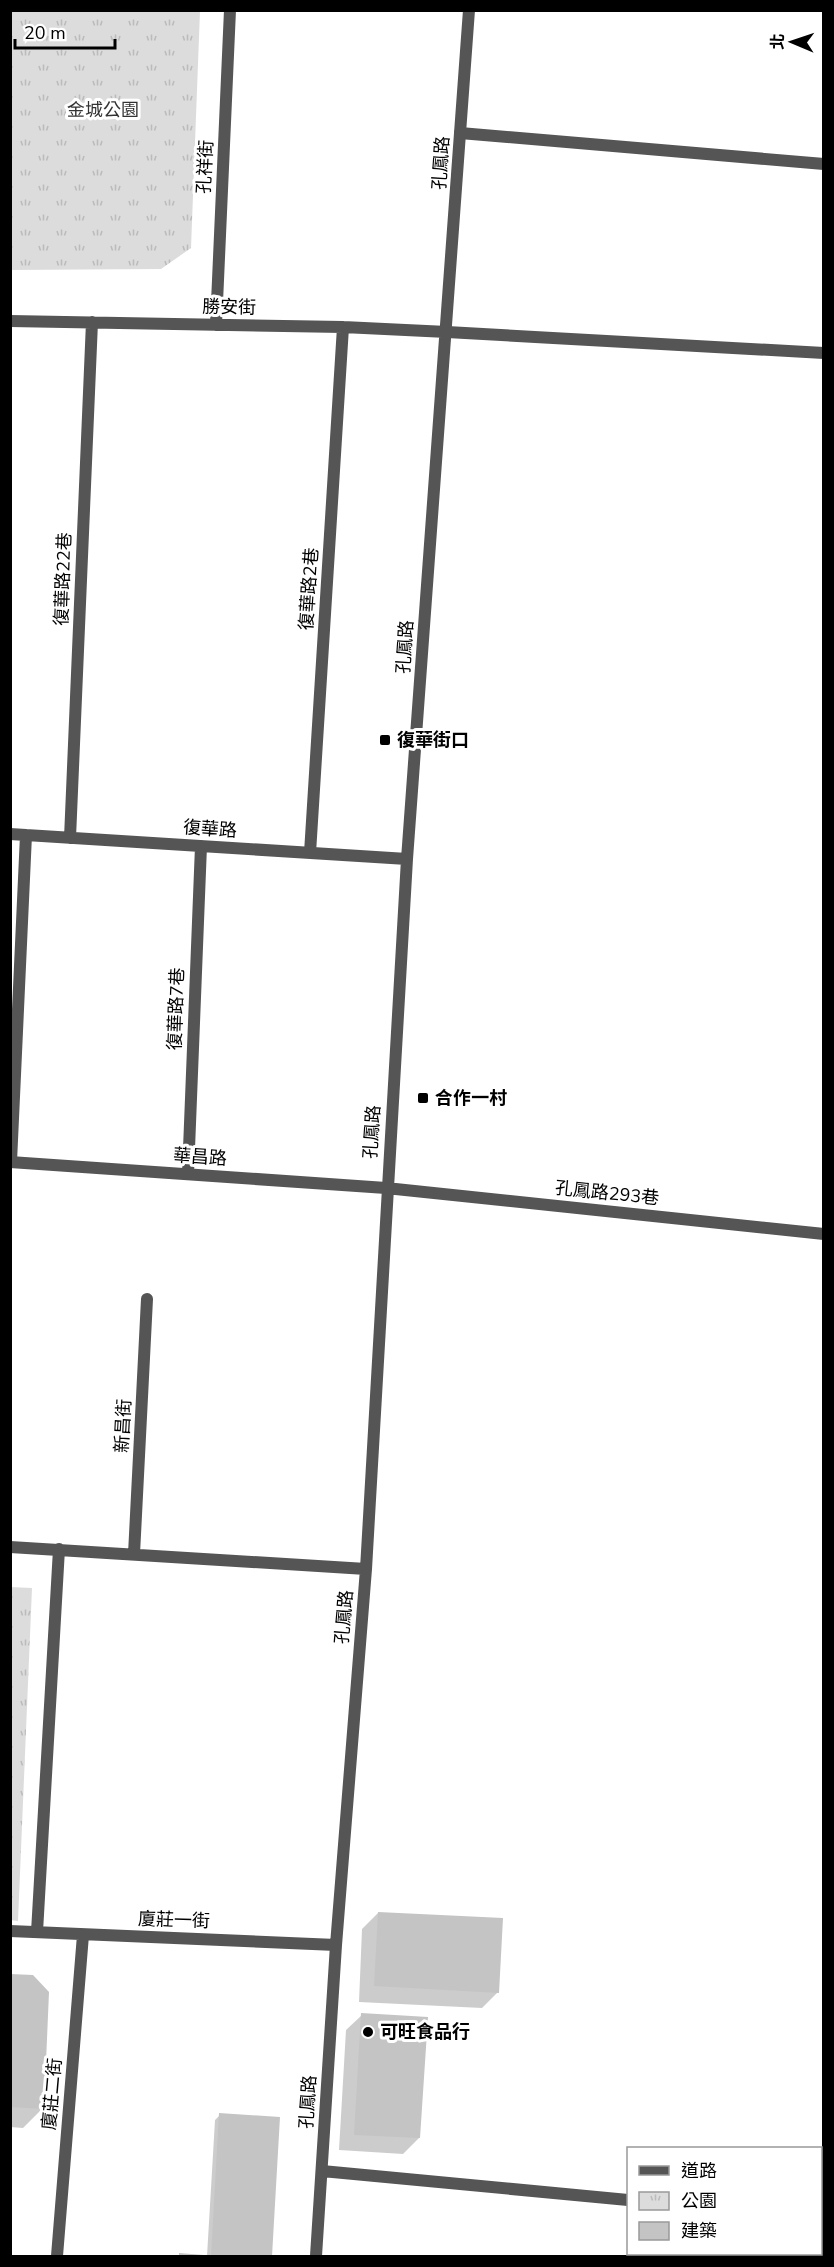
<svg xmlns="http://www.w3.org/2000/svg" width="834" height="2267" font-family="'Nunito Sans','Noto Sans TC',sans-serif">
	<defs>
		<pattern id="park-tufts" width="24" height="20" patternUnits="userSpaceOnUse" patternTransform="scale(1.5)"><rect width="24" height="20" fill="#dcdcdc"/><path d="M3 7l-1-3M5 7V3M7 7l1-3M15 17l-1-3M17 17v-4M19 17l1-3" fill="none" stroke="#bbb"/></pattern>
	</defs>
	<rect width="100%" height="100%" fill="#fff"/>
	<!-- park -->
	<path fill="url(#park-tufts)" d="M10,11H200L191,248L161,269L11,270Z
		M10,1587L32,1588L18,1921L10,1920Z"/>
	<!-- shadow -->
	<path fill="#0003" d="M378,1913L498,1992L482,2008L359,2002L362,1929Z
		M10,1975L43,2108L23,2128L10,2127Z
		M362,2015L419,2138L403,2154L339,2150L346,2030Z
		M220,2115L279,2118L270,2256H178H207L215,2120Z"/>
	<!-- building -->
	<path fill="#c4c4c4" d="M378,1912L503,1918L499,1993L374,1986Z
		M10,1974L33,1975L49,1992L44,2109L10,2107Z
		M361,2013L428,2017L420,2138L354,2135Z
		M219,2113L280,2117L272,2256H211Z
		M179,2253L204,2255V2256H179Z"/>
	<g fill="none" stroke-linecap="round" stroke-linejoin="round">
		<!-- service -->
		<path stroke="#555" stroke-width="12" d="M460,133L824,164
			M447,332L824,353"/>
		<!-- minor -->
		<path stroke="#555" stroke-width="12" d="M10,321L343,327L447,332
			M216,325L230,10
			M10,834L407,859
			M70,838L92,322
			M310,853L343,327
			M10,1162L386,1188L824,1234
			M11,1162L26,835
			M188,1174L201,846
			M10,1547L366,1569
			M134,1554L147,1299
			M10,1931L336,1945
			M37,1932L59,1549
			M322,2171L628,2200
			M57,2256L83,1935
			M316,2256L336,1945L366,1569L407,859L469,10"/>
	</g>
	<!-- markers -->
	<g fill="#000" stroke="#fff" stroke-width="2">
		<rect x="379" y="734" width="12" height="12" rx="3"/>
		<rect x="417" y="1092" width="12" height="12" rx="3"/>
		<circle cx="368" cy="2032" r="6"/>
	</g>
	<g text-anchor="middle" stroke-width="6" stroke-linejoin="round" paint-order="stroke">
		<!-- park labels -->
		<g font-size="18" fill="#333" stroke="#fff">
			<text x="103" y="116">金城公園</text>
		</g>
		<!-- street labels -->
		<g font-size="18" fill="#000" stroke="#fff">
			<text transform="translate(441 163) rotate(-86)" y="6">孔鳳路</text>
			<text transform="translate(205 167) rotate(-87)" y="6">孔祥街</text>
			<text transform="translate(229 307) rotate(1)" y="6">勝安街</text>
			<text transform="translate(63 579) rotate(-88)" y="6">復華路22巷</text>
			<text transform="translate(309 589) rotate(-86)" y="6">復華路2巷</text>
			<text transform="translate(405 647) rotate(-86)" y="6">孔鳳路</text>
			<text transform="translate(210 829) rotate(4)" y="6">復華路</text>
			<text transform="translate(176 1009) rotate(-88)" y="6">復華路7巷</text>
			<text transform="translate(372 1132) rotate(-86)" y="6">孔鳳路</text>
			<text transform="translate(200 1157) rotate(4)" y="6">華昌路</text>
			<text transform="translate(607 1193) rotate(6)" y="6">孔鳳路293巷</text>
			<text transform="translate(123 1426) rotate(-87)" y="6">新昌街</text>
			<text transform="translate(344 1617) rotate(-85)" y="6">孔鳳路</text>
			<text transform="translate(174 1920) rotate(2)" y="6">廈莊一街</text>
			<text transform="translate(52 2094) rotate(-85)" y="6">廈莊二街</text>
			<text transform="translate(308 2102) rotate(-86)" y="6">孔鳳路</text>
		</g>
		<!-- poi labels -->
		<g font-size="18" font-weight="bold" fill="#000" stroke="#fff" text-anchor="start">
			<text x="397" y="746">復華街口</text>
			<text x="435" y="1104">合作一村</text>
			<text x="380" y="2038">可旺食品行</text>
		</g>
	</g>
	<!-- border -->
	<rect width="834" height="2267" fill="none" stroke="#000000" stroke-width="24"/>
	<!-- legend -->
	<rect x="627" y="2147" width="195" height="108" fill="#ffffff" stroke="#999999" stroke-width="1.5"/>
	<rect x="639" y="2166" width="30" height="9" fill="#555555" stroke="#999999" stroke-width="1.5"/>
	<text x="681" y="2177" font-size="18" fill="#000000">道路</text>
	<rect x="639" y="2192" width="30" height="18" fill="url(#park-tufts)" stroke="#999999" stroke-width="1.5"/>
	<text x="681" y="2207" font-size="18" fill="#000000">公園</text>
	<rect x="639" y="2222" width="30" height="18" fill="#c4c4c4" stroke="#999999" stroke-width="1.5"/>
	<text x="681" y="2237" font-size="18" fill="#000000">建築</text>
	<!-- north arrow -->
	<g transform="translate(792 42) rotate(272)" stroke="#ffffff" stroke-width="4.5" paint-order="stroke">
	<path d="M0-4.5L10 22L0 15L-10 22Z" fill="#000000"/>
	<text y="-9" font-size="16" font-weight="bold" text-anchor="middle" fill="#000000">北</text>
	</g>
	<!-- scale -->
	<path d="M15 39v9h100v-9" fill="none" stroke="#000000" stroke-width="3"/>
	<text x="24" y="39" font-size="18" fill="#000000" stroke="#ffffff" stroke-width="4.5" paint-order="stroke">20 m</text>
</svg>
